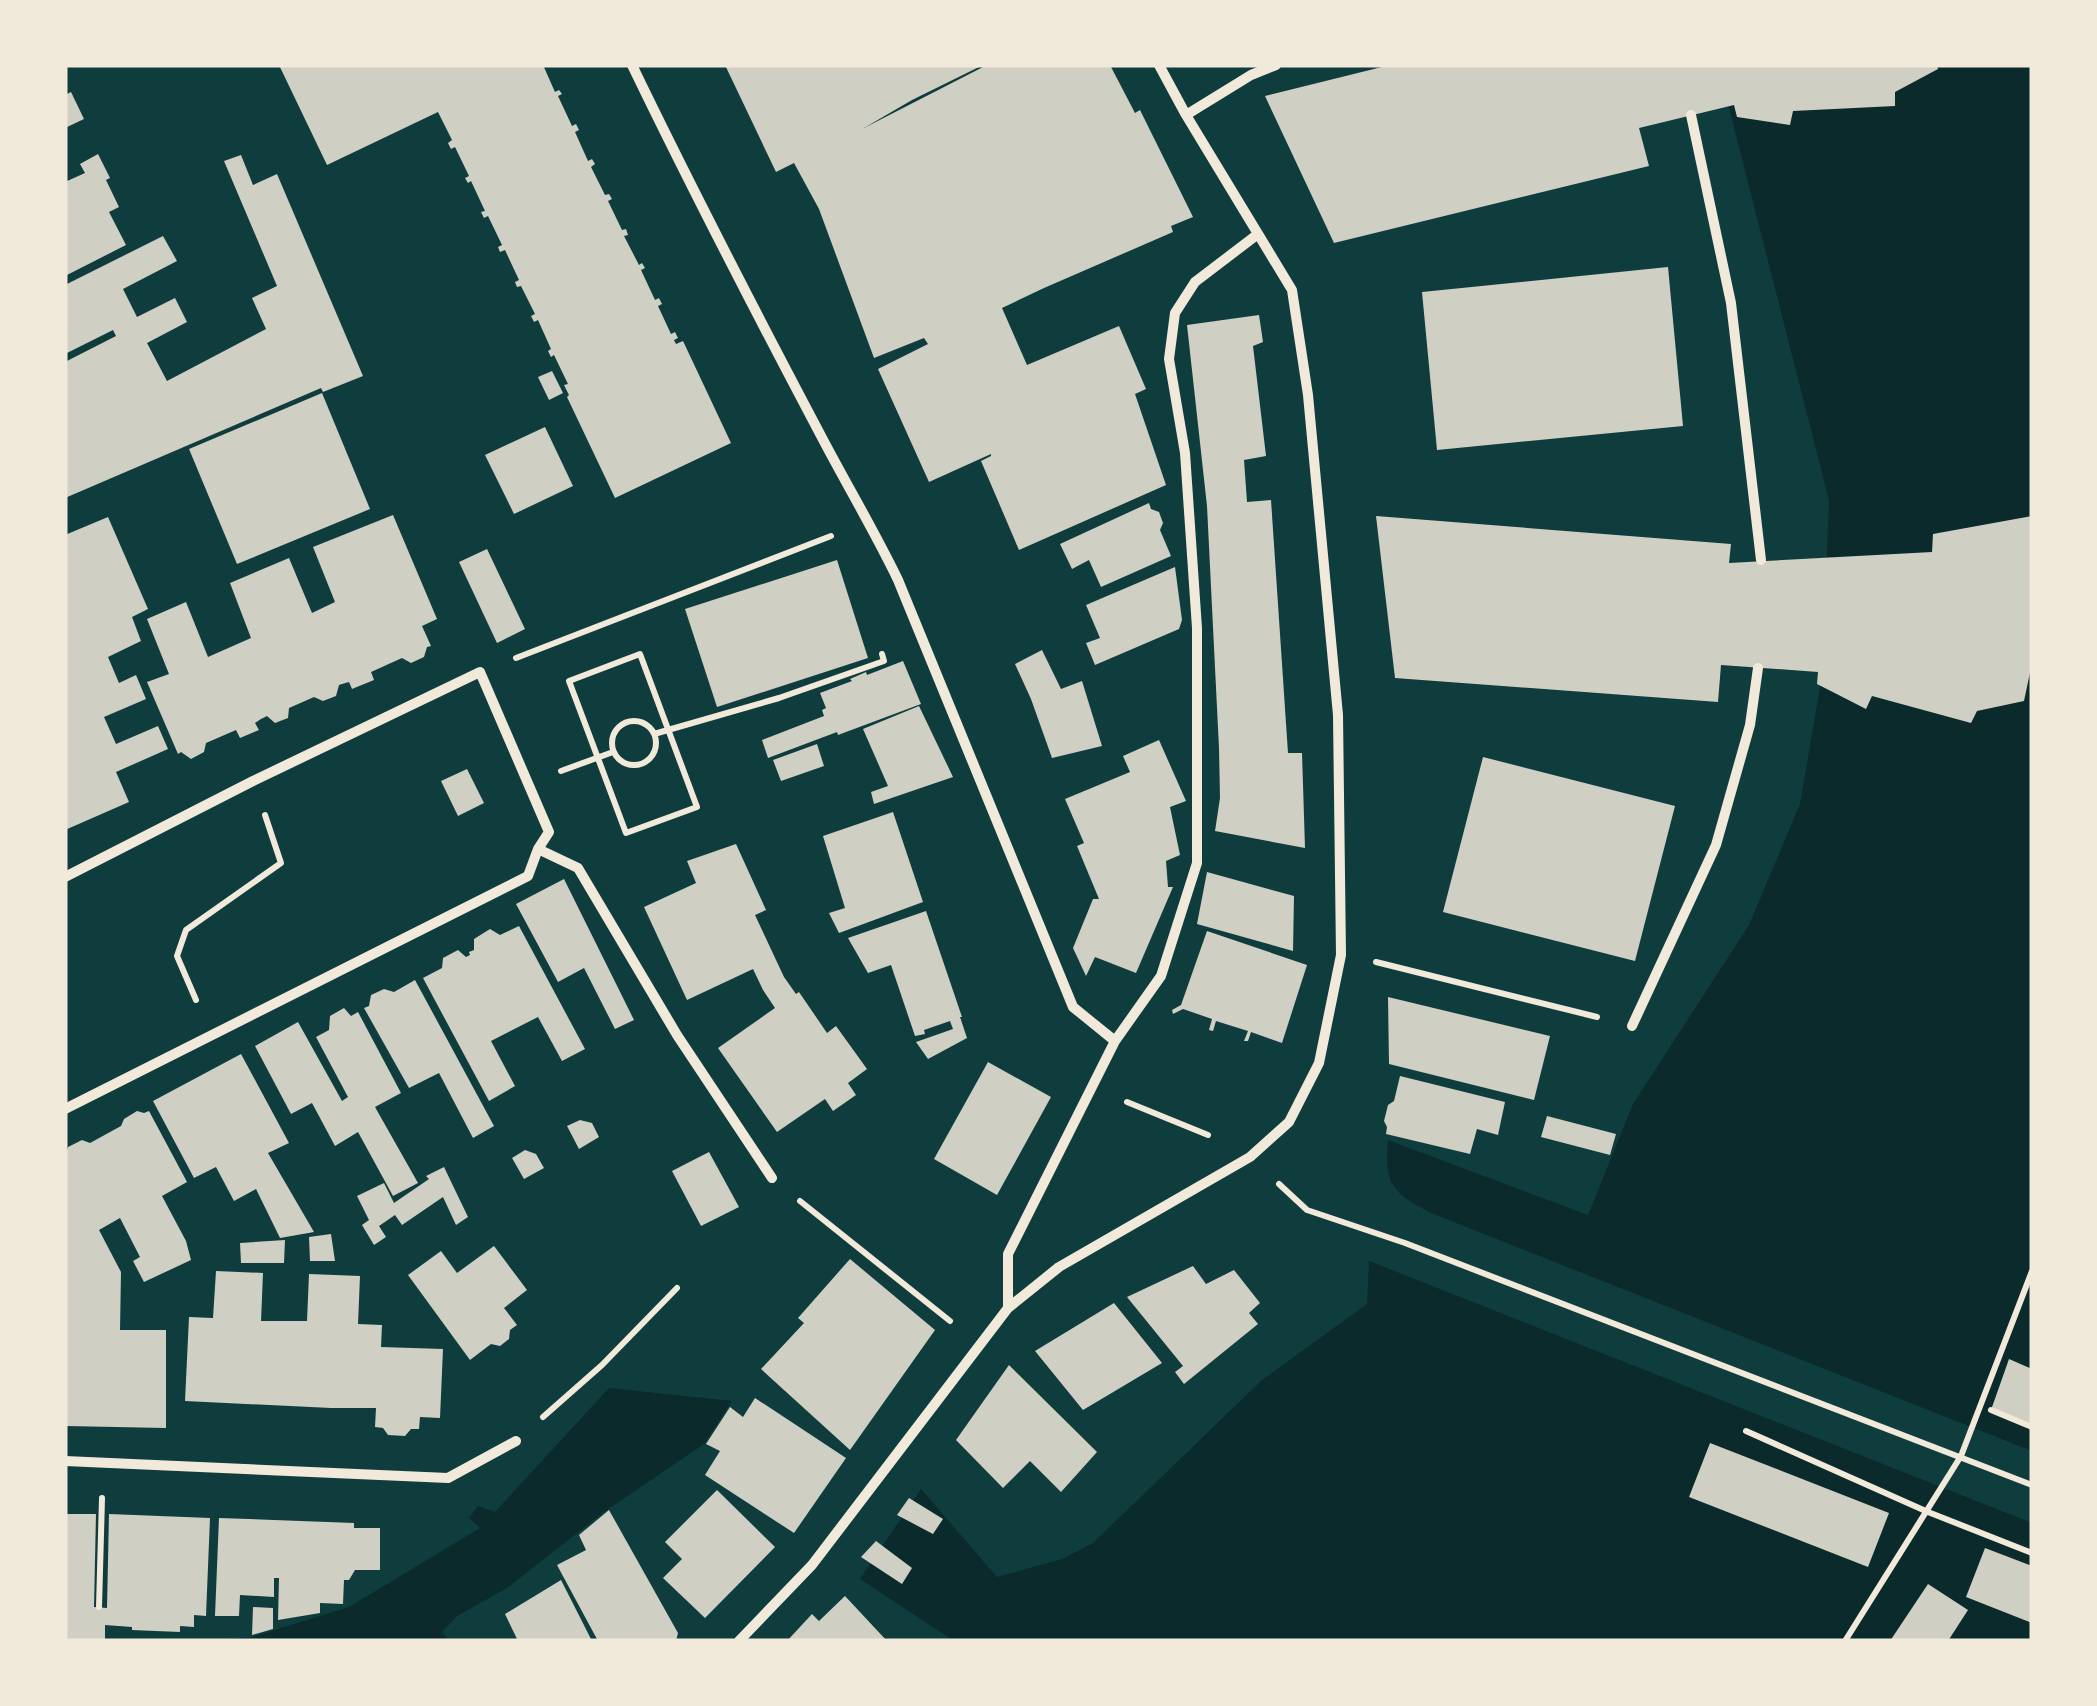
<svg xmlns="http://www.w3.org/2000/svg" width="2097" height="1706" font-family="'Archivo Narrow',sans-serif">
	<rect width="100%" height="100%" fill="#0f3d3e"/>
	<!-- water -->
	<path fill="#0a2a2b" d="M1718,65H2032V1641H954L860,1579L921,1489L997,1577L1062,1559L1093,1543L1262,1380L1367,1304L1369,1261L1430,1214C1392,1191 1384,1186 1388,1140L1588,1215L1633,1104L1749,925L1800,804L1822,676L1829,500Z
		M609,1388L732,1401L704,1444L604,1512L507,1588L457,1616L442,1632L448,1639L205,1641L252,1637L349,1607L480,1528L469,1518L478,1506L495,1512Z"/>
	<!-- pier -->
	<path fill="#0f3d3e" d="M1381,1161L1390,1181L1402,1197L1431,1213L2032,1451V1523L1364,1259L1421,1214L1399,1201L1386,1184L1381,1169Z"/>
	<!-- building -->
	<path fill="#cfcfc3" d="M279,65H543L555,92L559,90L562,94L558,96L572,126L576,124L579,130L575,132L588,161L592,159L595,164L591,167L605,195L609,194L612,199L608,201L622,230L626,229L628,235L624,236L639,265L642,263L645,268L641,270L655,300L659,298L662,304L658,306L671,334L675,332L678,338L674,340L676,344L683,341L731,443L615,498L567,397L569,395L564,385L568,384L554,355L551,357L548,351L551,349L538,320L534,322L531,316L535,314L521,286L517,287L515,282L519,280L505,250L500,252L498,247L502,245L488,216L484,218L481,212L485,211L471,181L468,183L465,178L469,176L455,147L451,149L448,143L452,140L438,112L327,165Z
		M725,65H983L912,100L864,128L987,65H1110L1135,113L1140,110L1193,217L1171,226L1173,232L1044,288L1002,308L1027,365L1119,326L1146,389L1135,394L1166,485L1019,550L981,461L991,456V454L929,482L878,369L928,344L924,338L874,358L819,209L794,163L776,172Z
		M1390,65H1937L1938,69L1895,92V106L1793,111L1790,125L1737,117L1734,105L1639,128L1649,166L1334,243L1265,96Z
		M71,92L84,119L65,128V95Z
		M98,154L110,178L106,180L119,207L109,212L126,245L65,276V182L85,173L80,164Z
		M241,155L253,185L277,174L363,376L323,392L321,388L65,498V362L116,336L113,330L65,354V285L163,236L177,261L123,289L137,317L175,298L187,322L147,343L167,381L266,329L252,298L277,286L224,161Z
		M1668,267L1683,426L1437,450L1422,292Z
		M1259,315L1263,342L1253,346L1266,456L1244,460L1247,502L1271,500L1288,753H1302L1305,848L1215,831L1220,798L1219,748L1207,506L1187,325Z
		M552,371L563,393L549,400L538,377Z
		M322,393L370,509L237,564L189,449Z
		M545,427L573,486L514,514L485,455Z
		M1149,503L1151,509L1159,512L1163,523L1160,530L1171,556L1101,587L1089,560L1072,569L1060,544Z
		M393,515L437,619L422,626L431,646L427,647L424,657L411,663L402,658L371,672L374,680L352,689L349,682L342,684L339,685L336,696L323,701L314,697L289,708L288,718L275,723L267,716L261,719L255,723L259,730L240,738L236,730L206,743L204,752L191,759L181,752L178,754L147,682L169,674L147,619L186,602L208,657L251,638L230,583L289,558L312,613L335,602L313,547Z
		M1376,516L1731,544L1729,563L1932,552L1933,534L2032,516V663L2024,701L1977,711L1971,723L1872,696L1866,709L1817,684L1818,672L1721,665L1718,702L1395,678Z
		M108,517L148,609L132,617L141,641L108,657L119,683L136,675L146,699L104,717L116,744L158,726L168,749L116,772L129,802L65,830V535Z
		M487,549L525,629L497,643L459,562Z
		M837,560L868,658L717,707L685,609Z
		M1175,567L1182,620L1179,629L1095,665L1086,643L1100,638L1086,605Z
		M1042,650L1061,689L1082,681L1102,746L1052,758L1031,699L1015,664Z
		M903,661L921,704L838,735L837,732L768,758L762,740L824,716L822,710L826,708L820,693L852,681L850,679L866,672L867,675Z
		M919,706L953,777L874,804L871,792L888,786L863,729Z
		M1159,740L1186,801L1170,807L1180,855L1166,861L1168,887H1173L1136,973L1095,957L1086,976L1073,948L1093,899H1099L1077,846L1084,843L1065,799L1130,772L1123,756Z
		M817,744L824,766L781,781L773,760Z
		M1483,757L1675,806L1635,961L1443,912Z
		M467,769L484,803L458,816L441,781Z
		M893,812L923,902L839,933L829,913L845,908L823,836Z
		M736,844L766,910L755,915L784,977L796,994L799,992L827,1033L836,1026L867,1069L848,1083L856,1095L833,1111L825,1099L777,1132L718,1048L775,1008L763,990L753,969L687,1000L644,907L696,883L687,861Z
		M1207,872L1294,896L1293,951L1197,924Z
		M564,879L634,1020L615,1029L584,968L558,982L516,904Z
		M926,911L962,1017H960L967,1038L928,1059L916,1042L953,1029L950,1021L924,1030L925,1034L915,1036L891,965L868,973L848,938Z
		M519,926L585,1049L562,1061L538,1017L491,1041L515,1086L489,1101L423,978L442,968L443,958L458,950L466,957L470,955L469,952L474,950V939L490,929L500,935Z
		M1207,931L1307,965L1282,1043L1251,1032L1248,1041H1244L1248,1031L1216,1021L1213,1031L1209,1030L1212,1019L1183,1009L1173,1014L1172,1010L1181,1005Z
		M415,980L494,1126L473,1138L439,1073L409,1088L364,1008L369,1006L371,995L384,989L394,992Z
		M1388,997L1550,1036L1534,1100L1389,1064Z
		M344,1008L351,1016L358,1012L401,1093L375,1107L418,1183L393,1196L358,1132L335,1146L312,1103L291,1114L255,1046L298,1022L342,1101L348,1097L316,1037L329,1030L330,1016Z
		M241,1054L289,1143L268,1153L314,1232L280,1238L256,1189L234,1201L216,1167L194,1178L153,1101Z
		M988,1062L1051,1097L997,1195L934,1159Z
		M1400,1076L1505,1102L1498,1135L1477,1129L1470,1154L1386,1134L1387,1127L1384,1121L1388,1105L1394,1101Z
		M137,1111L144,1113L149,1111L187,1182L162,1196L186,1241L191,1260L144,1282L133,1261L140,1257L120,1218L99,1230L121,1272L120,1330H166V1428L65,1426V1156L68,1147L82,1140L90,1143L121,1126L124,1119Z
		M1547,1116L1616,1134L1610,1155L1541,1137Z
		M580,1120L592,1123L599,1137L579,1149L567,1126Z
		M525,1150L536,1154L544,1168L524,1179L512,1158Z
		M709,1152L739,1207L701,1226L672,1171Z
		M444,1167L468,1217L456,1225L443,1197L402,1225L395,1215L379,1226L386,1237L374,1245L362,1225L369,1220L357,1196L384,1183L394,1203L429,1179L426,1176Z
		M331,1234L335,1261H310L309,1237Z
		M285,1240L284,1263H241L240,1243Z
		M494,1246L527,1290L504,1308L517,1325L510,1330L509,1339L500,1346L491,1344L470,1360L408,1275L441,1251L457,1273Z
		M850,1259L935,1330L850,1450L761,1369L804,1323L798,1318Z
		M1193,1266L1206,1284L1234,1270L1260,1303L1249,1313L1258,1324L1184,1384L1175,1372L1183,1366L1127,1297Z
		M216,1271L263,1273L261,1321H307L309,1274L360,1276L358,1324L382,1325L381,1347L443,1349L440,1418L420,1417L419,1429H411L405,1436L388,1435L383,1428L375,1427L376,1408H331L185,1401L189,1317L213,1318Z
		M1114,1303L1162,1363L1083,1410L1035,1351Z
		M2009,1359L2032,1369V1426L1991,1410Z
		M1009,1365L1097,1452L1061,1492L1030,1461L1003,1488L956,1440Z
		M755,1398L846,1458L794,1533L705,1475L720,1451L706,1444L730,1407L743,1417Z
		M1710,1443L1889,1513L1868,1567L1689,1497Z
		M717,1490L775,1547L705,1618L663,1578L682,1559L665,1542Z
		M909,1498L943,1519L933,1534L897,1515Z
		M609,1510L678,1633L676,1641H598L557,1565L586,1550L579,1535Z
		M65,1514H96L94,1607L107,1608L109,1514L210,1518L206,1616L194,1615V1627L180,1626V1632L132,1630V1627L105,1625V1641H65Z
		M219,1518L354,1523V1528H380V1570H355L349,1580H344L343,1604L320,1603V1613L278,1620L279,1578H274V1597L240,1595L239,1616H215Z
		M876,1541L912,1568L902,1584L861,1557Z
		M1985,1548L2032,1566V1623L1966,1597Z
		M561,1580L592,1641H518L505,1614Z
		M1928,1584L1968,1610L1948,1641H1890Z
		M845,1596L887,1641H787L812,1614L819,1621Z
		M253,1607L273,1608V1629L252,1635Z"/>
	<g fill="none" stroke-linecap="round" stroke-linejoin="round">
		<!-- path -->
		<path stroke="#f1e9da" stroke-width="6" d="M640,654L697,807L626,833L569,681Z
			M516,658L831,536
			M612 743a22 22 0 1 1 44 0a22 22 0 1 1-44 0Z
			M654,734L779,698L884,661L882,654
			M561,771L613,752
			M1376,962L1597,1017
			M196,1000L177,956L186,930L281,863L265,815
			M1127,1102L1208,1135
			M1279,1184L1307,1210L1405,1243L2032,1485
			M800,1201L950,1321
			M1991,1410L2032,1427
			M543,1417L602,1365L677,1288
			M1746,1431L1928,1512L2032,1553
			M99,1607L102,1498
			M1845,1641L1961,1456L2032,1271"/>
		<!-- minor -->
		<path stroke="#f1e9da" stroke-width="10" d="M632,65C692,189 755,311 819,432C845,482 874,530 898,580L1073,1007L1115,1041
			M1186,115L1251,75L1276,65
			M1691,115L1731,303L1761,560
			M538,849L578,868L677,1035L772,1178
			M65,877L253,781L480,672L549,832L538,849L528,876L65,1109
			M1632,1026L1716,845L1750,725L1758,668
			M1008,1308V1254L1115,1041L1161,976L1197,863V628L1185,453L1169,359L1175,313L1195,282L1258,234
			M65,1461L448,1478L516,1441
			M739,1641L812,1565L1008,1308L1059,1267L1250,1157L1289,1122L1319,1063L1341,955L1338,715L1308,395L1292,290L1186,115L1159,65"/>
	</g>
	<!-- border -->
	<rect width="2097" height="1706" fill="none" stroke="#f1e9da" stroke-width="135"/>
</svg>
